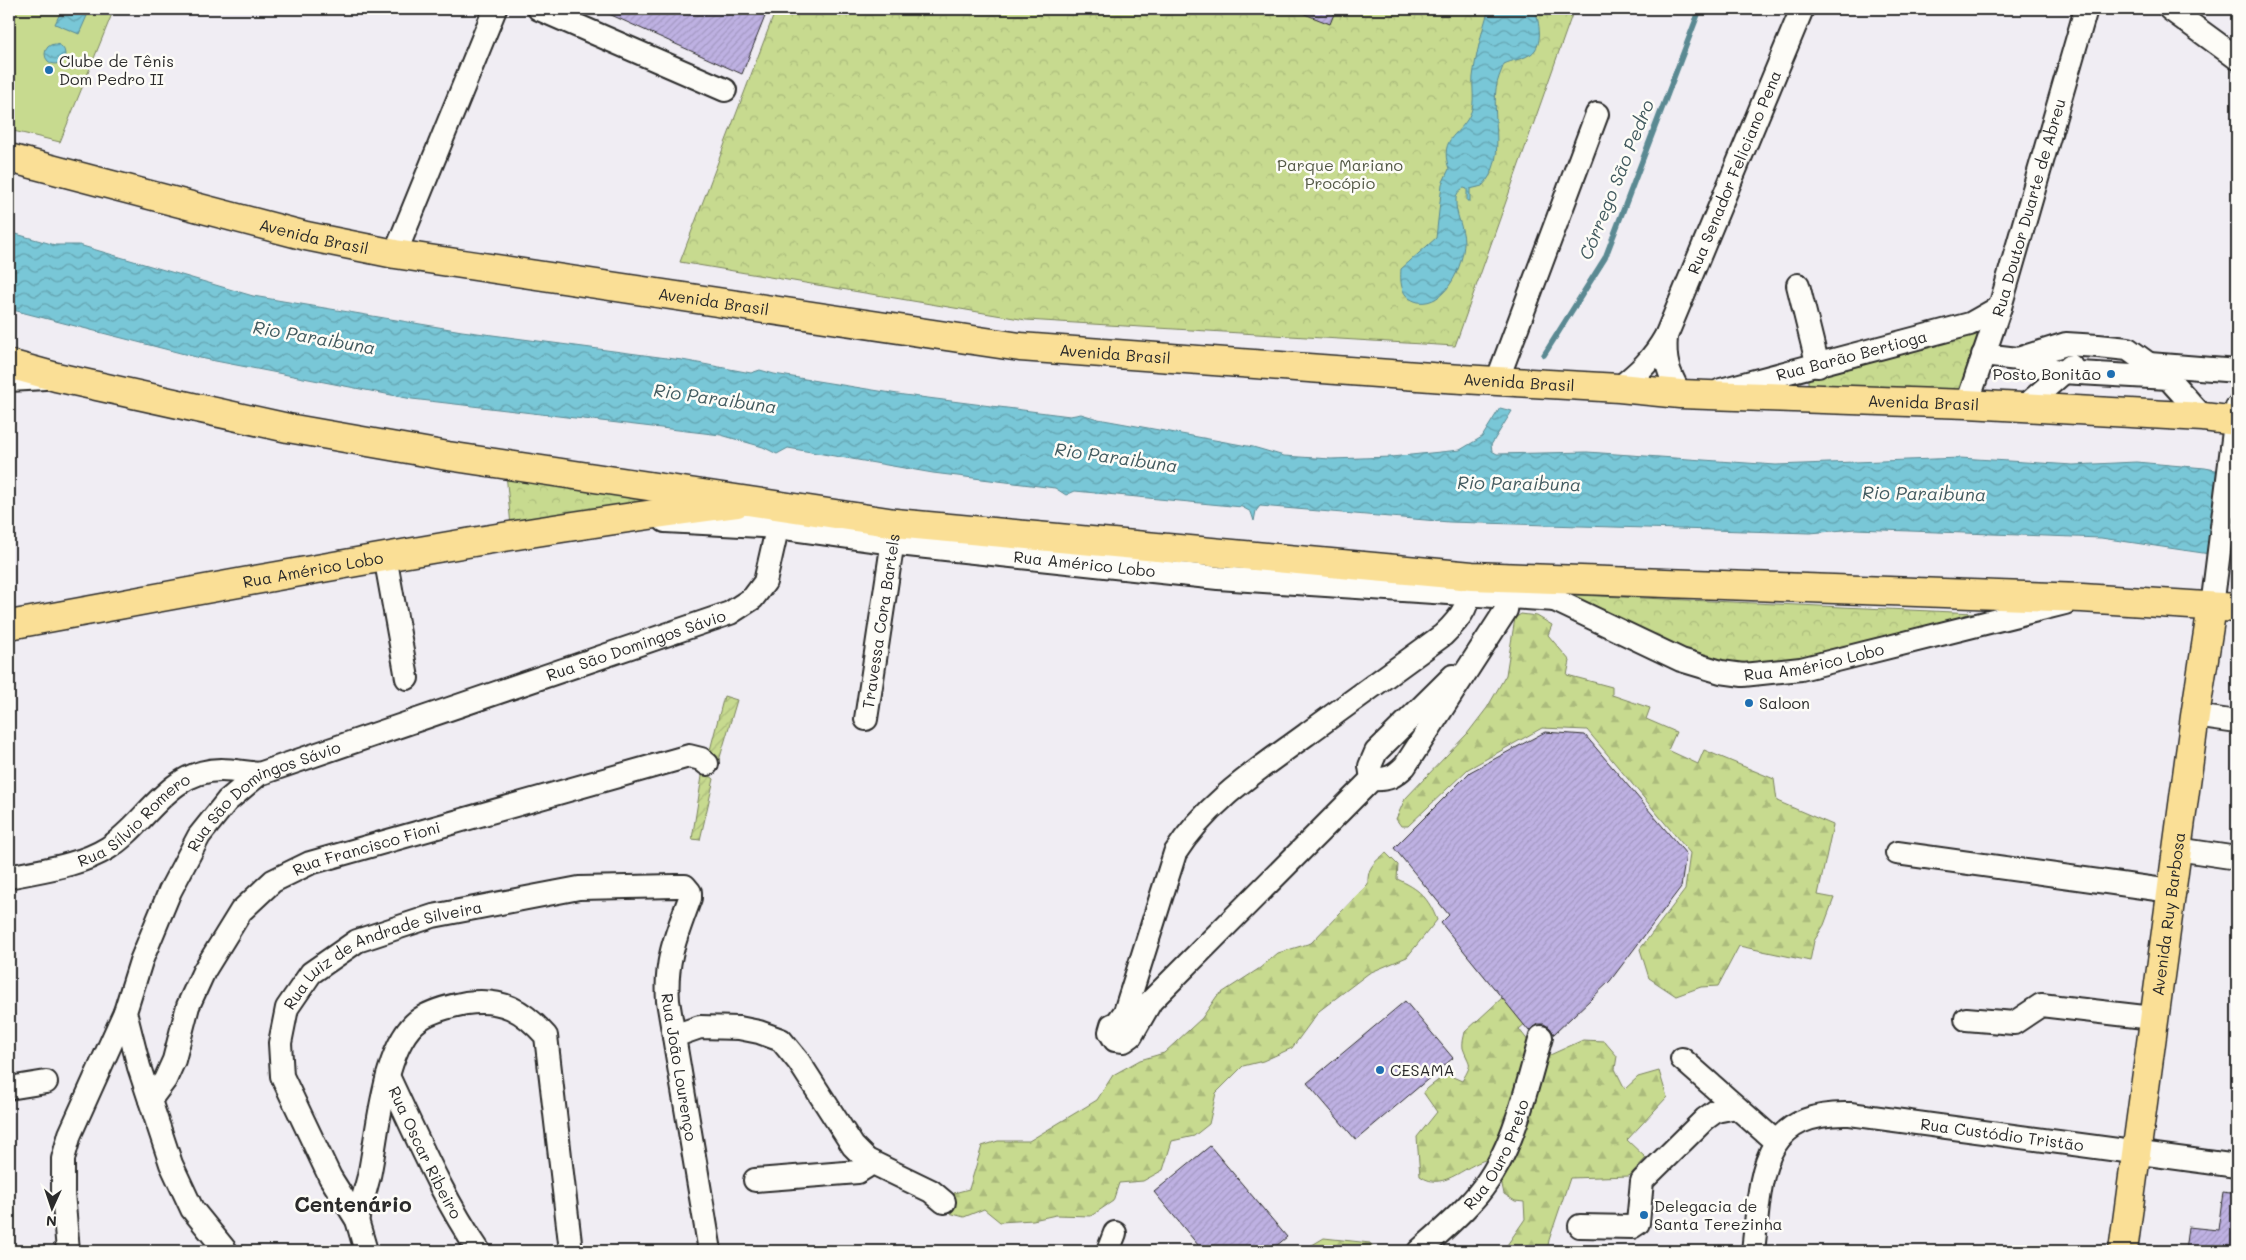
<svg xmlns="http://www.w3.org/2000/svg" width="2246" height="1260" font-family="Mali,sans-serif">
	<defs>
		<pattern id="forest-firs" width="22" height="20" patternUnits="userSpaceOnUse" patternTransform="scale(1.25)"><rect width="22" height="20" fill="#c7da8f"/><path d="M5 1l3.5 6h-7zM16 11l3.5 6h-7z" fill="#abbb7c"/></pattern>
		<pattern id="park-crowns" width="20" height="18" patternUnits="userSpaceOnUse" patternTransform="scale(1.25)"><rect width="20" height="18" fill="#c7da8f"/><path d="M2 6a3 3 0 1 1 6 0M12 15a3 3 0 1 1 6 0" fill="none" stroke="#abbb7c"/></pattern>
		<pattern id="garden-furrows" width="10" height="10" patternUnits="userSpaceOnUse" patternTransform="scale(1.25)"><rect width="10" height="10" fill="#c7da8f"/><path d="M-1 1l2-2M0 10L10 0M9 11l2-2" fill="none" stroke="#abbb7c"/></pattern>
		<pattern id="water-waves" width="16" height="10" patternUnits="userSpaceOnUse" patternTransform="scale(1.25)"><rect width="16" height="10" fill="#79c7d7"/><path d="M0 5q4-4 8 0t8 0" fill="none" stroke="#63a2af"/></pattern>
		<pattern id="building-hatch" width="6" height="6" patternUnits="userSpaceOnUse" patternTransform="scale(1.25)"><rect width="6" height="6" fill="#beb1e2"/><path d="M-1 1l2-2M0 6l6-6M5 7l2-2" fill="none" stroke="#a398c2"/></pattern>
	</defs>
	<rect width="100%" height="100%" fill="#f0edf3"/>
	<filter id="ink" filterUnits="userSpaceOnUse"><feTurbulence type="fractalNoise" baseFrequency=".02" numOctaves="2"/><feDisplacementMap in="SourceGraphic" scale="10" xChannelSelector="R" yChannelSelector="G"/><feConvolveMatrix kernelMatrix="1 2 1 2 8 2 1 2 1" color-interpolation-filters="sRGB"/></filter>
	<g filter="url(#ink)">
		<!-- forest -->
		<path fill="url(#forest-firs)" stroke="#79825d" d="M1521,614L1537,616L1552,625L1548,635L1570,661L1567,675L1612,687V695L1650,708L1646,719L1676,732L1668,750L1698,764L1704,750L1774,779L1777,801L1833,825L1818,895L1834,898L1824,925L1814,941L1810,961L1739,946L1718,986L1701,987L1676,996L1649,978L1640,949L1685,890L1690,853L1587,730L1542,728L1468,769L1408,826H1401L1396,819L1405,799L1467,734L1487,708L1506,675L1515,618Z
			M1386,853L1398,865L1397,879C1419,889 1428,897 1437,920L1407,957L1369,973L1319,1011L1292,1048L1263,1061L1243,1066L1216,1093L1209,1124L1194,1136L1172,1141L1163,1170L1143,1181L1119,1183L1113,1201L1091,1216L1056,1215L1033,1220L1000,1222L984,1209L964,1217L949,1213L954,1193L969,1189L982,1146L998,1141H1029L1097,1100L1113,1075L1140,1060L1164,1053L1202,1018L1217,996L1260,968L1278,953L1311,943L1368,884C1367,868 1374,862 1386,853Z
			M1515,986L1535,1015L1519,1029L1532,1046L1494,1158C1466,1161 1445,1194 1420,1176L1417,1137L1437,1112L1423,1092L1446,1074L1462,1081C1474,1061 1469,1066 1463,1048C1462,1043 1464,1037 1465,1032Z
			M1583,1040L1604,1041L1617,1056L1615,1069L1625,1089L1638,1077L1659,1071L1667,1097L1627,1140L1646,1158L1629,1176L1570,1178L1549,1240L1547,1251H1503L1525,1219L1524,1202L1515,1201L1504,1194L1501,1180L1545,1063L1550,1055Z
			M1324,1238L1370,1243L1374,1251H1302Z"/>
		<!-- park -->
		<path fill="url(#park-crowns)" stroke="#79825d" d="M776,9H1574L1455,346L1026,320L680,262Z
			M1982,327L1962,393L1808,387V374Z
			M506,473L670,498L511,526Z
			M1554,594L1975,613L1778,663L1717,664Z"/>
		<!-- garden -->
		<path fill="url(#garden-furrows)" stroke="#79825d" d="M724,696L737,700L718,764L709,754Z
			M703,770L714,779L700,840L692,839Z"/>
		<!-- pitch -->
		<path fill="#c7da8f" stroke="#79825d" d="M9,9H114L60,142L9,130Z"/>
		<!-- water -->
		<path fill="url(#water-waves)" stroke="#5a8992" d="M62,9H90L79,34L55,24Z
			M1489,9H1535C1539,22 1544,45 1531,54C1524,59 1512,60 1504,64C1501,72 1497,80 1496,89C1492,121 1507,161 1482,186L1470,189V201H1467V189L1464,188C1459,190 1456,194 1456,200C1455,214 1464,228 1464,242C1464,264 1446,307 1418,302C1401,298 1400,284 1401,269L1436,238L1442,184L1449,169C1438,135 1462,136 1471,112C1475,102 1472,87 1473,77C1475,59 1483,26 1489,9Z
			M45 54a10 10 0 1 1 20 0a10 10 0 1 1-20 0Z
			M9,232L55,245H79L253,296L462,331L682,360L751,373L760,370L774,374L904,395L1070,416L1081,414L1098,419L1253,447L1284,456L1331,459L1391,457L1460,450L1482,437L1500,408L1512,411L1491,445L1492,451L1497,454L1587,452L1776,465L1960,458L2073,465L2136,462L2205,468L2237,474V558L2101,538L1855,529L1810,533L1449,522L1260,506L1256,511L1254,521L1251,512L1242,507L1075,491L1066,495L1055,488L933,473L788,448L777,454L763,447L721,435L412,399L200,358L9,309Z"/>
		<g fill="none" stroke-linecap="round" stroke-linejoin="round">
			<!-- stream -->
			<path stroke="#5a8992" stroke-width="5.5" d="M1544,355L1605,258L1700,9"/>
		</g>
		<!-- building -->
		<path fill="url(#building-hatch)" stroke="#2b2b2b" d="M598,9H768L742,74Z
			M1292,9H1336L1330,24Z
			M1545,732L1585,735L1686,854L1681,887L1610,981L1554,1034L1550,1028L1544,1024H1537L1529,1031L1441,923L1449,915L1394,848L1470,772Z
			M1405,1001L1453,1058L1356,1140L1307,1083Z
			M1210,1146L1287,1237L1270,1251H1203L1154,1192Z
			M2223,1192L2237,1194V1251H2185L2188,1227L2218,1230Z"/>
		<g fill="none" stroke-linecap="round" stroke-linejoin="round">
			<!-- minor casing -->
			<g stroke="#2b2b2b" stroke-width="26">
				<g id="minor">
					<path d="M539,9L725,90"/>
					<path d="M2170,9L2237,58"/>
					<path d="M395,254L495,9"/>
					<path d="M1798,285L1818,366"/>
					<path d="M1666,336C1664,362 1668,371 1680,394"/>
					<path d="M1983,355L2018,359L2061,372L2168,378L2203,417"/>
					<path d="M2018,359L2066,344L2098,346L2128,349L2161,373"/>
					<path d="M2149,364L2237,371"/>
					<path d="M9,380L45,378"/>
					<path d="M1497,381L1597,114"/>
					<path id="s1" d="M1619,388C1639,372 1653,359 1666,336L1802,9"/>
					<path id="s2" d="M1721,390L1970,324L2000,307"/>
					<path id="s3" d="M1967,404L2000,307L2086,9"/>
					<path d="M2024,407L2071,366"/>
					<path id="s4" d="M665,521L778,527L908,545L1218,578L1555,600"/>
					<path d="M385,556L407,678"/>
					<path d="M1472,576C1469,605 1464,615 1443,635C1397,668 1352,701 1307,734C1258,770 1208,801 1175,853L1125,1012L1117,1023L1112,1025L1110,1032L1115,1040L1124,1041L1131,1036L1151,1001L1372,779C1388,780 1394,777 1405,766L1506,610L1508,598L1505,578"/>
					<path id="s5" d="M1542,594L1681,660L1721,672L1743,675L1801,669L2065,603"/>
					<path d="M2212,607L2237,407"/>
					<path d="M2195,716L2237,722"/>
					<path id="s6" d="M866,719L895,527"/>
					<path d="M1372,779L1370,766L1376,752L1453,676"/>
					<path d="M2177,849L2237,858"/>
					<path d="M1897,853L2171,891"/>
					<path id="s7" d="M9,877C41,870 79,866 108,848C147,823 168,770 221,770C233,770 247,773 259,774"/>
					<path d="M1966,1019L2014,1023L2041,1005L2153,1018"/>
					<path d="M674,1036L700,1027L739,1028L759,1032L781,1040L799,1062L853,1146L867,1160L931,1191L944,1202"/>
					<path d="M1682,1059L1775,1141"/>
					<path id="s8" d="M388,1076C416,1135 442,1197 479,1251"/>
					<path d="M9,1088L46,1082"/>
					<path id="s9" d="M150,1100L165,1080L174,1060L188,1006L204,971L241,911L273,881L310,863L689,756L701,759L707,764"/>
					<path d="M755,1180L858,1172L866,1167L867,1160"/>
					<path d="M357,1220C361,1206 365,1191 369,1176C378,1135 383,1044 420,1019C433,1010 451,1006 466,1003C502,998 523,1010 546,1036L571,1251"/>
					<path d="M1580,1226L1632,1227L1638,1223L1642,1181L1705,1119L1716,1111L1736,1107"/>
					<path d="M68,1251L63,1193V1159L70,1134L125,1012"/>
					<path id="s10" d="M226,1251L192,1209L171,1164L139,1067L125,1012L141,961L170,891L199,836L227,801L259,774L730,613L753,598L765,582L782,507"/>
					<path id="s11" d="M366,1251L357,1220L330,1177L282,1076L280,1043L287,1008L311,973L357,941L433,916L579,888L676,886H685L690,892V898C676,936 665,960 668,1001L710,1251"/>
					<path d="M1108,1251L1115,1233"/>
					<path id="s12" d="M1419,1251C1437,1235 1456,1219 1472,1201C1513,1157 1525,1092 1541,1037"/>
					<path id="s13" d="M1753,1251C1762,1180 1756,1111 1850,1114L2237,1166"/>
				</g>
			</g>
			<!-- major casing -->
			<g stroke="#2b2b2b" stroke-width="31">
				<g id="major">
					<path id="s14" d="M9,625C251,581 493,534 737,503"/>
					<path id="s15" d="M2123,1251L2195,716L2212,607"/>
				</g>
			</g>
			<!-- highway casing -->
			<g stroke="#2b2b2b" stroke-width="31">
				<g id="highway">
					<path id="s16" d="M9,158L306,236L395,254L1020,347L1445,378L1619,388L1680,394L1967,404L2203,417L2237,421"/>
					<path d="M9,364L56,377L288,428L448,456L895,523L1472,576L2082,598L2237,608"/>
				</g>
			</g>
			<!-- minor -->
			<use href="#minor" stroke="#fdfcf7" stroke-width="22"/>
			<!-- major -->
			<use href="#major" stroke="#fadf96" stroke-width="28"/>
			<!-- highway -->
			<use href="#highway" stroke="#fadf96" stroke-width="28"/>
		</g>
	</g>
	<!-- markers -->
	<g fill="#1f6fb2" stroke="#fdfcf7" stroke-width="2">
		<circle cx="49" cy="70" r="5"/>
		<circle cx="2111" cy="374" r="5"/>
		<circle cx="1749" cy="703" r="5"/>
		<circle cx="1380" cy="1070" r="5"/>
		<circle cx="1644" cy="1215" r="5"/>
	</g>
	<g text-anchor="middle" stroke-width="5" stroke-linejoin="round" paint-order="stroke">
		<!-- poi labels -->
		<g font-size="16" fill="#2b2b2b" stroke="#fdfcf7" text-anchor="start">
			<text x="59" y="67">Clube de Tênis<tspan x="59" dy="18">Dom Pedro II</tspan></text>
			<text x="2101" y="380" text-anchor="end">Posto Bonitão</text>
			<text x="1759" y="709">Saloon</text>
			<text x="1390" y="1076">CESAMA</text>
			<text x="1654" y="1212">Delegacia de<tspan x="1654" dy="18">Santa Terezinha</tspan></text>
		</g>
		<!-- park labels -->
		<g font-size="16" fill="#525744" stroke="#fdfcf7">
			<text x="1340" y="171">Parque Mariano<tspan x="1340" dy="18">Procópio</tspan></text>
		</g>
		<!-- street labels -->
		<g font-size="16" fill="#2b2b2b" stroke="#fdfcf7">
			<text dy="6" stroke="none"><textPath href="#s1" startOffset="248">Rua Senador Feliciano Pena</textPath></text>
			<text dy="6" stroke="none"><textPath href="#s3" startOffset="206">Rua Doutor Duarte de Abreu</textPath></text>
			<text dy="6" stroke="none"><textPath href="#s16" startOffset="315">Avenida Brasil</textPath></text>
			<text dy="6" stroke="none"><textPath href="#s16" startOffset="720">Avenida Brasil</textPath></text>
			<text dy="6" stroke="none"><textPath href="#s16" startOffset="1125">Avenida Brasil</textPath></text>
			<text dy="6" stroke="none"><textPath href="#s2" startOffset="135">Rua Barão Bertioga</textPath></text>
			<text dy="6" stroke="none"><textPath href="#s16" startOffset="1530">Avenida Brasil</textPath></text>
			<text dy="6" stroke="none"><textPath href="#s16" startOffset="1935">Avenida Brasil</textPath></text>
			<text dy="6" stroke="none"><textPath href="#s4" startOffset="422">Rua Américo Lobo</textPath></text>
			<text dy="6" stroke="none"><textPath href="#s14" startOffset="309">Rua Américo Lobo</textPath></text>
			<text dy="6" stroke="none"><textPath href="#s6" startOffset="99">Travessa Cora Bartels</textPath></text>
			<text dy="6" stroke="none"><textPath href="#s10" startOffset="939">Rua São Domingos Sávio</textPath></text>
			<text dy="6" stroke="none"><textPath href="#s5" startOffset="290">Rua Américo Lobo</textPath></text>
			<text dy="6" stroke="none"><textPath href="#s10" startOffset="532">Rua São Domingos Sávio</textPath></text>
			<text dy="6" stroke="none"><textPath href="#s7" startOffset="141">Rua Sílvio Romero</textPath></text>
			<text dy="6" stroke="none"><textPath href="#s9" startOffset="355">Rua Francisco Fioni</textPath></text>
			<text dy="6" stroke="none"><textPath href="#s15" startOffset="340">Avenida Ruy Barbosa</textPath></text>
			<text dy="6" stroke="none"><textPath href="#s11" startOffset="378">Rua Luiz de Andrade Silveira</textPath></text>
			<text dy="6" stroke="none"><textPath href="#s11" startOffset="884">Rua João Lourenço</textPath></text>
			<text dy="6" stroke="none"><textPath href="#s13" startOffset="348">Rua Custódio Tristão</textPath></text>
			<text dy="6" stroke="none"><textPath href="#s8" startOffset="85">Rua Oscar Ribeiro</textPath></text>
			<text dy="6" stroke="none"><textPath href="#s12" startOffset="126">Rua Ouro Preto</textPath></text>
		</g>
		<!-- water labels -->
		<g font-size="18" font-style="italic" fill="#425a5f" stroke="#fdfcf7">
			<text transform="translate(1617 180) rotate(-68)" y="6">Córrego São Pedro</text>
			<text transform="translate(314 338) rotate(10)" y="6">Rio Paraibuna</text>
			<text transform="translate(715 399) rotate(8)" y="6">Rio Paraibuna</text>
			<text transform="translate(1116 458) rotate(8)" y="6">Rio Paraibuna</text>
			<text transform="translate(1519 484) rotate(1)" y="6">Rio Paraibuna</text>
			<text transform="translate(1924 494) rotate(1)" y="6">Rio Paraibuna</text>
		</g>
		<!-- district labels -->
		<g font-size="21" font-weight="bold" fill="#2b2b2b" stroke="#fdfcf7">
			<text x="353" y="1212">Centenário</text>
		</g>
	</g>
	<!-- margin -->
	<rect width="2246" height="1260" fill="none" stroke="#fdfcf7" stroke-width="30"/>
	<rect x="15" y="15" width="2216" height="1230" fill="none" stroke="#2b2b2b" stroke-width="2" filter="url(#ink)"/>
	<!-- north arrow -->
	<g transform="translate(52 1208) rotate(183)" stroke="#fdfcf7" stroke-width="4" paint-order="stroke">
	<path d="M0-4L9 19L0 12L-9 19Z" fill="#2b2b2b"/>
	<text y="-8" font-size="14" font-weight="bold" text-anchor="middle" fill="#2b2b2b">N</text>
	</g>
</svg>
